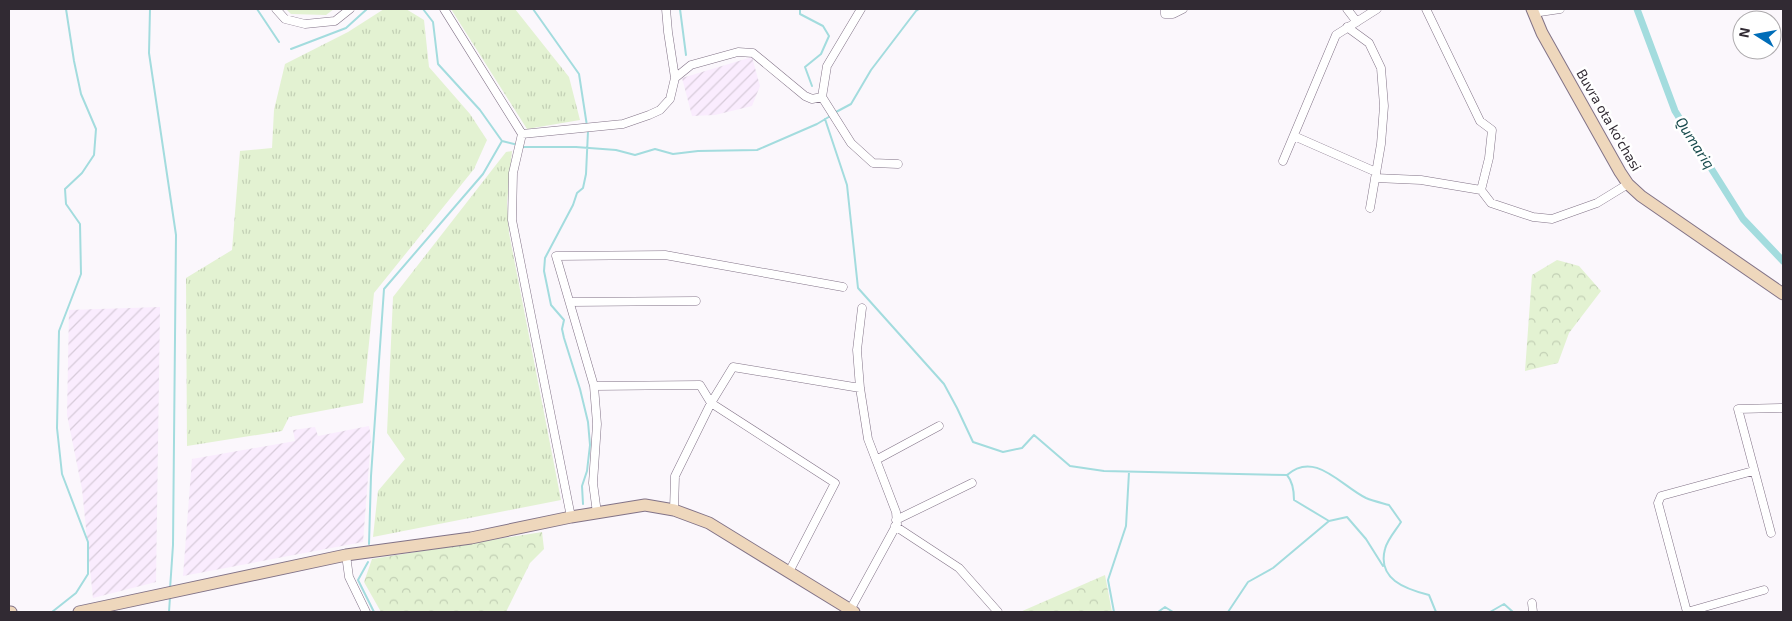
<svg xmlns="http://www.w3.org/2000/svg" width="1792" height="621" font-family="'Exo 2',sans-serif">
	<defs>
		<pattern id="industrial-furrows" width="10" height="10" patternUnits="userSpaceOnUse" patternTransform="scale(1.25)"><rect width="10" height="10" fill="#faecfe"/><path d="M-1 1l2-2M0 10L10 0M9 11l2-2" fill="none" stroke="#d7cbda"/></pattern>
		<pattern id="grass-tufts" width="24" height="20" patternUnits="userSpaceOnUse" patternTransform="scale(1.25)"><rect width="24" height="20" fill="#e3f2d2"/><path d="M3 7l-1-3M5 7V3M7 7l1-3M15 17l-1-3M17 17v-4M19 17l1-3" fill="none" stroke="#c3d0b5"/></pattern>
		<pattern id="forest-crowns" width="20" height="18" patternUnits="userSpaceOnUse" patternTransform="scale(1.25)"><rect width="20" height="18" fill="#e3f2d2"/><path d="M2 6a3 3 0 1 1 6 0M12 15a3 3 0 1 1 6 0" fill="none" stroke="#c3d0b5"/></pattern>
	</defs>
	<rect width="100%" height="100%" fill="#fbf7fc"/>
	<!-- industrial -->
	<path fill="url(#industrial-furrows)" d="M752,57L760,86L752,106L715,115L692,116L682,78Z
		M160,307L156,582L93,598L82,489L67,415L69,310Z
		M369,426L371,438L363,542L183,576L192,459L295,441L293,430L315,427L318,436Z"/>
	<!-- grass -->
	<path fill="url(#grass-tufts)" d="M286,9H334L326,15L291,14Z
		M384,9H406L424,20L429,67L470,114L487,140L474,169L374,293L363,403L289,417L282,431L187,446L186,278L232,250L240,151L272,148L274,110L285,64L348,32Z
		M451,9H515L569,77L580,120L527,129Z
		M512,151L507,203L509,233L561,500L373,537L378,491L405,459L387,433L393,297L506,152Z"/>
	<!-- forest -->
	<path fill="url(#forest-crowns)" d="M1557,260L1579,266L1601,291L1569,333L1558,363L1525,371L1532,275Z
		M542,532L544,549L530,563L506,612H381L364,582L372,559Z
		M1105,575L1112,612H1020Z"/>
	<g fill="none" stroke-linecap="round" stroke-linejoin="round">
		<!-- stream -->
		<path stroke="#a3dcde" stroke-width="2" d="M150,9L149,53L176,235L173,545L170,589
			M257,9L279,42
			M533,9L579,74L587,126
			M680,9L686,55
			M800,9V14L823,26L829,36L821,54L805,67L812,86
			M291,49L346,28L367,9
			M836,112L851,104L871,70L916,11L919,9
			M825,119L847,185L858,288L944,384L957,408L973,442L1003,452L1022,448L1034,435L1070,466L1104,471L1287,475C1315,450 1341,486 1366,498C1373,501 1382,503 1389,505L1401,522C1396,530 1387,540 1385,549C1377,579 1405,589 1429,595L1436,612
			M502,141L518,145
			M522,147H576L616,150L635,155L655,149L673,154L698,151L757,150L817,124L832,115
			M1287,475C1293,482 1294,491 1294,500L1329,521
			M583,504L582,486L587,471L590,445L588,422L580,389L564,338L562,329L564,320L551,305L544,271L545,258L573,205L577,193L583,188L586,174L588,131
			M369,544L371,476L384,289L483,174L502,141L480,110L438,64L433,22L423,9
			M368,562L358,580L374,612
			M52,612L76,593L88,574V542L62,474L57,428L59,331L81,274L80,224L66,204L65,189L82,173L94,155L96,129L81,94L74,61L66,9
			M169,612L170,597
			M1114,612L1108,580L1126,526L1129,472
			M1158,612L1165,607L1173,612
			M1228,612L1248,582L1273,568L1329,521L1347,517L1366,539L1383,566
			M1490,612L1504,604L1513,612"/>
		<!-- canal -->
		<path stroke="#a3dcde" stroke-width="7" d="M1637,9L1675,111L1743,219L1783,261"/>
		<!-- street casing -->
		<g stroke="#827387" stroke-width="9">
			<path id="street" d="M276,9L285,19L305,24L335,21L350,9
				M444,9L522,134L513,173L512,220L571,517
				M861,9L827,66L822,97L851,143L873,163L898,164
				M1165,9V14H1173L1183,9
				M1347,9L1357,22
				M1426,9L1480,121L1492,130L1489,158L1481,190
				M1533,13L1560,9
				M1347,27L1369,43L1381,68L1384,106L1381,144L1370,208
				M675,78L691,65L738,52L753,53L805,96L812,99L822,97
				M522,134L623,124L649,115L660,110L670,99L675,78L668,32L666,9
				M1294,136L1376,172
				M1283,161L1336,35L1377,9
				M1375,178L1421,180L1481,190L1491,203L1533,217L1552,219L1597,203L1628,184
				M570,302L696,301
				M594,386L700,385L711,403L835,483L789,572
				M876,460L939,426
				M674,510L675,476L711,403L733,367L860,388
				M597,513L593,483L597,424L594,386L556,256L665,255L843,287
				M896,520L972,483
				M895,526L959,568L998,612
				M1771,533L1738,409L1783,408
				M346,555L349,577L366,612
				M1532,603L1533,612
				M850,610L897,524L896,512L868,439L860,388L857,350L862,308
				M1687,612L1658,503L1661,496L1753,471
				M1687,612L1764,590"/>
		</g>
		<!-- secondary casing -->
		<g stroke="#827387" stroke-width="13">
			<path id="secondary" d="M1532,9L1542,33L1620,172L1628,184L1641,196L1783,294
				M9,612H11
				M79,612L346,555L471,538L571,517L645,505L674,510L709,523L854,612"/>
		</g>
		<!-- street -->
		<use href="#street" stroke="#fff" stroke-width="8"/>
		<!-- secondary -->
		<use href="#secondary" stroke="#eed7bc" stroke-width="11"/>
	</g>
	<g text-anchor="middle" stroke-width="5" stroke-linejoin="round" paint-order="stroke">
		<!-- street labels -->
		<g font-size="14" fill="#312a33" stroke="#fff">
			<text transform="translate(1609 120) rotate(60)" y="5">Buvra ota ko'chasi</text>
		</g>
		<!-- water labels -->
		<g font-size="15" font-style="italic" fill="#194c4e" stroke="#fff">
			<text transform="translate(1695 143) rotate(57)" y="5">Qumariq</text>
		</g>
	</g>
	<!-- border -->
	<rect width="1792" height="621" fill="none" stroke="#312a33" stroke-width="20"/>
	<!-- north arrow -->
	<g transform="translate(1757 35) rotate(281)"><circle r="24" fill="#ffffff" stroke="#adaaad"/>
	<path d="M0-4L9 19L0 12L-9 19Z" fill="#006db8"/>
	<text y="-8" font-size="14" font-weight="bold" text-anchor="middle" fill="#312a33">N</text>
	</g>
</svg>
